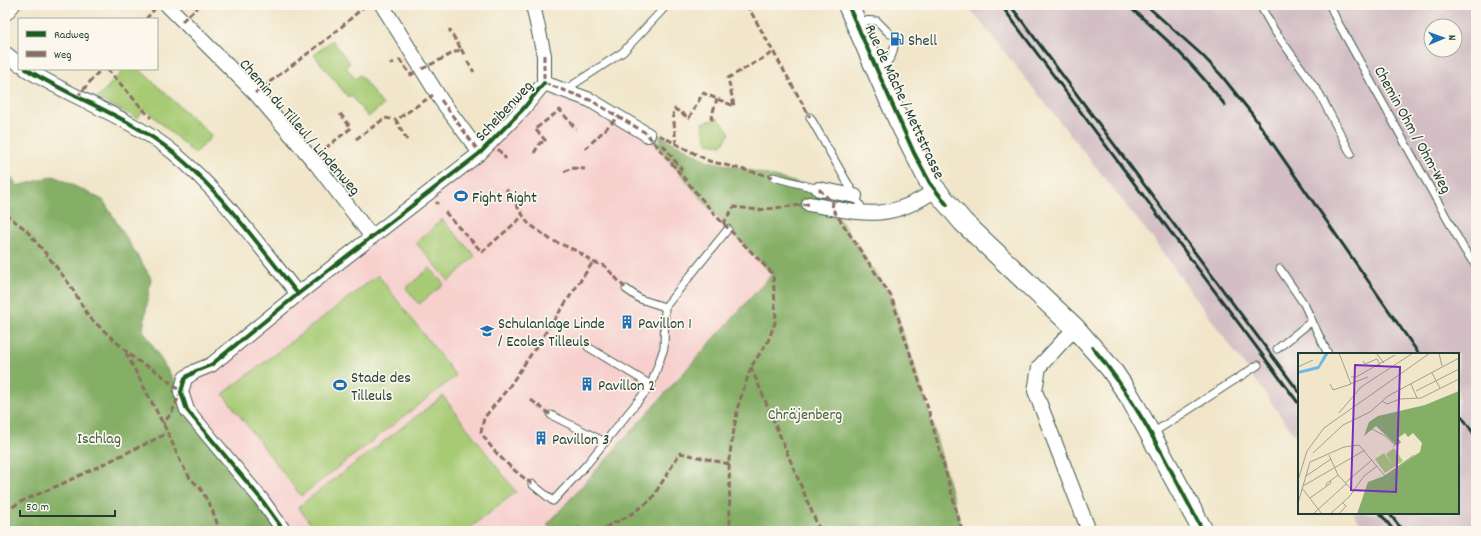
<svg xmlns="http://www.w3.org/2000/svg" width="1481" height="536" font-family="Dekko,sans-serif">
	<rect width="100%" height="100%" fill="#fbf7ec"/>
	<filter id="ink" filterUnits="userSpaceOnUse"><feTurbulence type="fractalNoise" baseFrequency=".025" numOctaves="2"/><feDisplacementMap in="SourceGraphic" scale="8" xChannelSelector="R" yChannelSelector="G"/><feConvolveMatrix kernelMatrix="1 2 1 2 8 2 1 2 1" color-interpolation-filters="sRGB"/></filter>
	<filter id="wash" filterUnits="userSpaceOnUse"><feTurbulence type="fractalNoise" baseFrequency=".012" numOctaves="4" result="noise"/><feDisplacementMap in="SourceGraphic" scale="16" xChannelSelector="R" yChannelSelector="G"/><feGaussianBlur stdDeviation="0.9" result="paint"/><feColorMatrix in="noise" values="0 0 0 0 0 0 0 0 0 0 0 0 0 0 0 0 0 1.4 0 .05"/><feComposite in="paint" operator="in"/></filter>
	<g filter="url(#wash)">
		<rect width="100%" height="100%" fill="#f1e6ca"/>
		<!-- built -->
		<path fill="#f7d0ce" d="M544,83L646,133L716,216L773,274L547,524L553,531H284L187,410L185,378L480,153Z"/>
		<!-- industrial -->
		<path fill="#d2bec4" fill-rule="evenodd" d="M967,5H1476V531H1366L1353,513H1458V354H1299V441L1153,239ZM1431,26H1455V50H1431Z"/>
		<!-- green -->
		<path fill="#a7cb74" stroke="#638454" d="M332,40L350,63L346,67L355,79L360,75L383,105L368,117L351,95L348,97L314,55Z
			M125,69H139L212,136L195,154L145,109L137,118L97,98Z
			M718,118L730,133L722,145L707,143L702,123Z
			M442,219L475,256L449,281L416,243Z
			M430,268L444,284L419,304L406,288Z
			M378,275L456,376L301,496L223,394Z
			M443,396L516,492L466,531H316L298,507Z"/>
		<!-- forest -->
		<path fill="#85af66" stroke="#52764d" d="M648,135L662,144L659,135L709,161L741,168L819,189L833,203L832,208L891,296L927,405L962,531H553L547,525L772,274L716,216Z
			M5,170L18,186L54,176L103,200L151,278L143,330L181,392L284,531H5Z"/>
	</g>
	<g filter="url(#ink)">
		<g fill="none" stroke-linecap="round" stroke-linejoin="round">
			<!-- lane casing -->
			<g stroke="#3e564a" stroke-width="9">
				<path id="lane" d="M1260,5L1274,30L1319,93L1351,154
					M1330,5L1336,19L1464,249L1476,266
					M858,20L877,21L890,34
					M880,73L892,55L894,47
					M565,90L623,52L667,5
					M810,117L864,212
					M773,177L819,189
					M626,289L640,299L665,307
					M1312,321L1328,354
					M588,347L651,385
					M1277,349L1312,321L1304,304L1280,269
					M551,415L605,442
					M1151,434L1258,365
					M532,484L553,501L587,464L651,385L664,348L665,307L728,229"/>
			</g>
			<!-- street casing -->
			<g stroke="#3e564a" stroke-width="16">
				<path id="street" d="M167,5L255,93L316,164L372,237
					M382,5L441,100L480,153
					M533,5L544,55V83
					M5,14L13,5
					M5,53L19,64
					M26,69C74,99 130,117 174,153C222,193 259,246 298,294
					M544,83L590,100L648,135
					M819,189L855,196
					M809,204C860,213 889,223 935,190
					M1075,328L1039,367L1035,391L1089,531
					M284,531L261,499L187,410L181,392L185,378L196,371L211,365L298,294L480,153L523,109L544,83"/>
			</g>
			<!-- secondary casing -->
			<g stroke="#3e564a" stroke-width="22">
				<path id="secondary" d="M848,5L898,119L930,183L963,222L1075,328L1111,369L1130,397L1203,531"/>
			</g>
			<!-- lane -->
			<use href="#lane" stroke="#fff" stroke-width="7"/>
			<!-- street -->
			<use href="#street" stroke="#fff" stroke-width="14"/>
			<!-- secondary -->
			<use href="#secondary" stroke="#fff" stroke-width="20"/>
			<!-- rail -->
			<path stroke="#1f3d34" stroke-width="3" d="M1001,5L1299,404
				M1010,5L1299,392
				M1127,5C1164,35 1196,67 1225,105
				M1146,5L1202,55L1221,75L1252,114L1419,354
				M1458,411L1476,437
				M1380,513L1394,531
				M1389,513L1403,531"/>
			<!-- quiet -->
			<path stroke="#8d6e63" stroke-width="3" stroke-dasharray="6 3" stroke-linecap="butt" d="M747,5L810,117
				M146,19L158,5
				M182,21L200,5
				M461,49L465,56
				M544,55V83
				M399,59L411,75L417,71
				M467,61L474,72
				M392,65L391,64L394,62
				M107,69L151,118
				M422,69L461,49L449,29
				M544,83L590,100L646,133L716,216L773,274L776,320L768,341L751,367L738,406L729,459L730,531
				M255,93L331,36L366,5
				M77,97L101,69
				M441,100L480,153
				M713,120L711,118L717,99
				M659,135L709,161L773,177
				M356,139L385,118L396,120
				M407,140L396,120L433,95
				M663,145L682,170
				M676,145L673,110L675,109L689,118L703,93L734,106L728,78L774,52
				M498,149L506,159
				M585,149L618,117
				M534,153L540,143L546,141L535,129L560,110L576,129
				M318,154L351,128L339,112
				M564,172L571,168L585,169
				M506,189L528,223L551,240L577,251L593,262L605,266L626,289
				M819,189L833,203L832,208L891,296L927,405L962,531
				M436,202L438,204
				M445,212L482,252L523,216
				M5,214L25,229L47,255L70,285L89,317L136,360L158,372L181,392L172,412L163,424
				M723,224L734,207L758,210L809,204
				M572,338L588,347
				M126,353L168,433L181,463L190,478L200,488L211,507L220,531
				M751,367L820,531
				M531,400L551,415
				M532,484C512,469 494,454 481,432L484,418L509,387L593,262
				M5,512L20,502L66,482L168,433
				M575,531L580,527L584,531
				M597,531L627,517L651,500L680,453L729,464"/>
			<!-- cycleway casing -->
			<g stroke="#fbf7ec" stroke-width="6">
				<path id="cycleway" d="M848,5L914,153L930,183L947,205
					M26,69C74,99 130,117 174,153C222,193 259,246 298,294
					M1093,348C1139,403 1169,468 1203,531
					M284,531L261,499L187,410L181,392L185,378L196,371L211,365L298,294L480,153L523,109L544,83"/>
			</g>
			<!-- cycleway -->
			<use href="#cycleway" stroke="#1b5e20" stroke-width="4"/>
		</g>
	</g>
	<!-- icons -->
	<defs>
		<g id="fuel-bare" transform="scale(1.08)"><path d="M-5.5-6h7V0h2V4h1.3V-2.5L3-4.5l.8-.8L6-3V5H2.5V1h-1V6h-7ZM-4.2-4.7v3.2H.2V-4.7Z" fill="#1f6fb2" stroke="#fbf7ec" stroke-width="2.5" paint-order="stroke"/></g>
		<g id="stadium-bare" transform="scale(1.08)"><path d="M0-5a6.5 5 0 1 0 0 10a6.5 5 0 1 0 0-10ZM-3.5-1.8h7v3.6h-7Z" fill="#1f6fb2" stroke="#fbf7ec" stroke-width="2.5" paint-order="stroke"/></g>
		<g id="building-bare" transform="scale(1.08)"><path d="M-4-6H4V6H1V3H-1V6H-4ZM-2.5-4.3h1.7v1.8h-1.7ZM.8-4.3h1.7v1.8H.8ZM-2.5-1h1.7V.8h-1.7ZM.8-1h1.7V.8H.8Z" fill="#1f6fb2" stroke="#fbf7ec" stroke-width="2.5" paint-order="stroke"/></g>
		<g id="school-bare" transform="scale(1.08)"><path d="M0-5L7-2L0 1L-7-2ZM-4 1L0 2.5L4 1V4Q0 6-4 4Z" fill="#1f6fb2" stroke="#fbf7ec" stroke-width="2.5" paint-order="stroke"/></g>
	</defs>
	<g fill-rule="evenodd">
		<use href="#fuel-bare" x="897" y="39"/>
		<use href="#stadium-bare" x="461" y="196"/>
		<use href="#building-bare" x="627" y="322"/>
		<use href="#school-bare" x="487" y="331"/>
		<use href="#building-bare" x="587" y="384"/>
		<use href="#stadium-bare" x="340" y="385"/>
		<use href="#building-bare" x="541" y="438"/>
	</g>
	<g text-anchor="middle" stroke-width="3.5" stroke-linejoin="round" paint-order="stroke">
		<!-- poi labels -->
		<g font-size="16" fill="#1f3d34" stroke="#fbf7ec" text-anchor="start">
			<text x="908" y="45">Shell</text>
			<text x="472" y="202">Fight Right</text>
			<text x="498" y="328">Schulanlage Linde<tspan x="498" dy="18">/ Ecoles Tilleuls</tspan></text>
			<text x="638" y="328">Pavillon 1</text>
			<text x="351" y="382">Stade des<tspan x="351" dy="18">Tilleuls</tspan></text>
			<text x="598" y="390">Pavillon 2</text>
			<text x="552" y="444">Pavillon 3</text>
		</g>
		<!-- street labels -->
		<g font-size="16" fill="#1f3d34" stroke="#fbf7ec">
			<text transform="translate(906 101) rotate(65)" y="6">Rue de Mâche / Mettstrasse</text>
			<text transform="translate(503 110) rotate(-47)" y="6">Scheibenweg</text>
			<text transform="translate(301 126) rotate(49)" y="6">Chemin du Tilleul / Lindenweg</text>
			<text transform="translate(1414 129) rotate(61)" y="6">Chemin Ohm / Ohm-Weg</text>
		</g>
		<!-- park labels -->
		<g font-size="16" fill="#416044" stroke="#fbf7ec">
			<text x="805" y="419">Chräjenberg</text>
			<text x="99" y="443">Ischlag</text>
		</g>
	</g>
	<!-- overview -->
	<g transform="translate(1298 353)">
		<rect width="161" height="161" fill="#f1e6ca"/>
		<path d="M96,95L105,108L87,120L77,106L86,100L94,111L88,101Z" fill="#a7cb74"/>
		<path d="M161,38V161H59L70,129L86,123L122,99L124,90L115,80L110,84L107,80L100,85L103,89L99,93L78,73L66,83L71,69L80,63L127,52Z" fill="#85af66"/>
		<path d="M27,0H31L21,16L0,21V18L20,13Z" fill="#6db8e6"/>
		<path fill="none" stroke="#9da28e" stroke-width="1" d="M78,0L86,10M141,0L144,13M65,8L67,11L79,6L82,12M0,14L15,7M134,20L142,35M53,24H58L97,2M32,31L35,37L53,31L41,0M52,31L70,24M113,31L119,45M118,38L161,16M84,48L89,51L102,46L123,45L161,26M41,60L63,34L115,0M74,76L87,83L97,92L95,94M61,92L87,123L116,102M15,100L45,72L72,59L90,43L161,5M31,102L40,122L56,139M8,123L33,106M0,127L9,98L26,75L132,0M47,130L74,107M5,133L12,109L46,94L61,92M29,133L28,131L40,122M4,135L24,161M12,145L33,130L32,128M0,150L5,133L67,97M15,161L48,131M32,161L51,144L66,123L79,113M41,161L48,153L45,150"/>
		<path fill="#7b2cbf" fill-opacity="0.15" stroke="#7b2cbf" stroke-width="2" d="M57,12L102,14L98,139L53,137Z"/>
		<rect width="161" height="161" fill="none" stroke="#1f3d34" stroke-width="2"/>
	</g>
	<!-- margin -->
	<rect width="1481" height="536" fill="none" stroke="#fbf7ec" stroke-width="20"/>
	<!-- legend -->
	<rect x="18" y="18" width="140" height="52" fill="#fbf7ec" stroke="#a3ada2"/>
	<rect x="26" y="31" width="20" height="6" fill="#1b5e20" stroke="#a3ada2"/>
	<text x="54" y="38" font-size="12" fill="#1f3d34">Radweg</text>
	<rect x="26" y="51" width="20" height="6" fill="#8d6e63" stroke="#a3ada2"/>
	<text x="54" y="58" font-size="12" fill="#1f3d34">Weg</text>
	<!-- north arrow -->
	<g transform="translate(1443 38) rotate(88)"><circle r="19" fill="#fbf7ec" stroke="#a3ada2"/>
	<path d="M0-3L7 15L0 10L-7 15Z" fill="#1f6fb2"/>
	<text y="-6" font-size="11" font-weight="bold" text-anchor="middle" fill="#1f3d34">N</text>
	</g>
	<!-- scale -->
	<path d="M20 510v6h95v-6" fill="none" stroke="#1f3d34" stroke-width="2"/>
	<text x="26" y="510" font-size="12" fill="#1f3d34" stroke="#fbf7ec" stroke-width="3" paint-order="stroke">50 m</text>
</svg>
